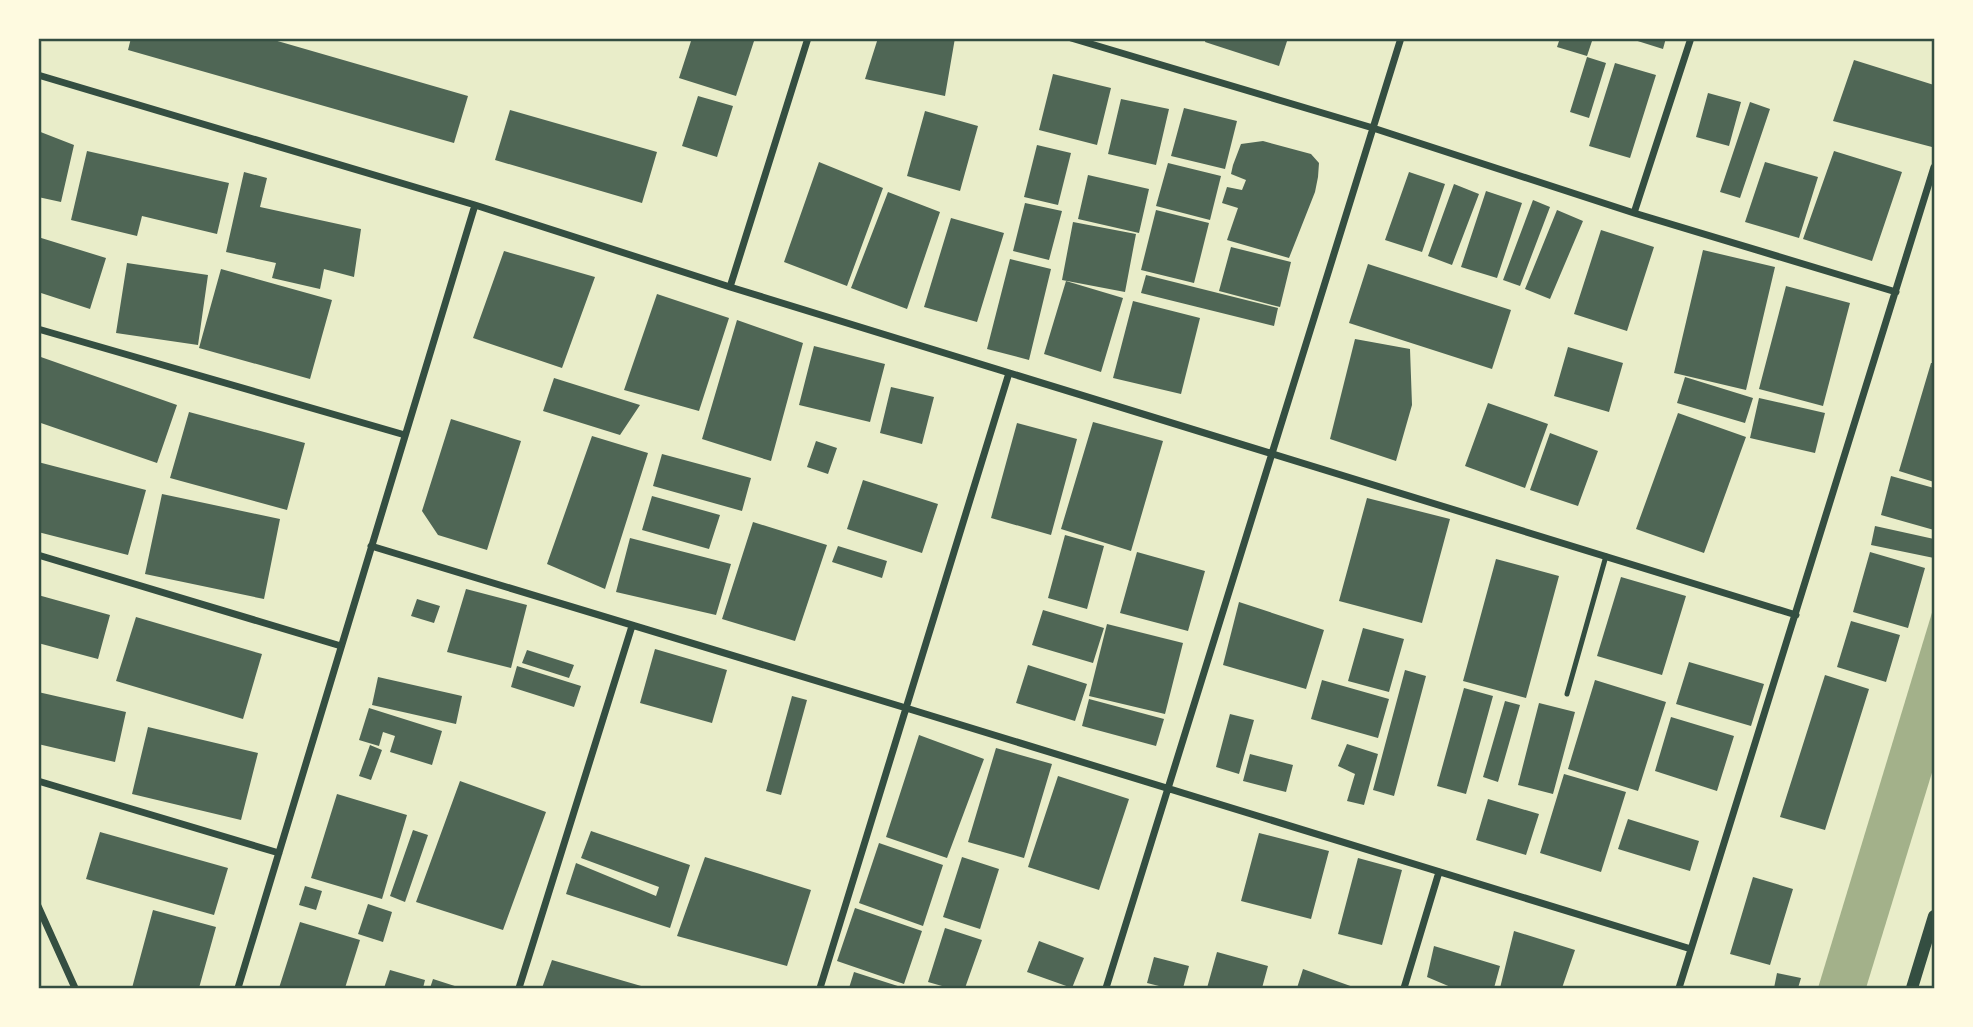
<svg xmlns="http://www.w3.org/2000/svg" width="1973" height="1027" font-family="Mulish,sans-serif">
	<rect width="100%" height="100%" fill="#e9edc9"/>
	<!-- water -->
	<path fill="#a3b18a" d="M1934,606V766L1866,988H1818Z"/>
	<!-- building -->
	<path fill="#4f6655" d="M131,38H267L468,96L454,143L128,50Z
		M692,38H755L736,96L679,78Z
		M878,38H955L945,96L865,79Z
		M1206,38H1288L1279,66L1205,42Z
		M1560,38H1593L1587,56L1557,47Z
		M1628,38H1666L1663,49Z
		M1587,57L1606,63L1589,118L1570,112Z
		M1854,60L1934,85V138L1932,147L1833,121Z
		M1615,63L1656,75L1630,158L1589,146Z
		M1053,74L1111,88L1097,145L1039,130Z
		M1708,93L1741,102L1729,146L1696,137Z
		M698,96L733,106L717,157L682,146Z
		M1121,99L1169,109L1156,165L1108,154Z
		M1750,102L1770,109L1740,198L1720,192Z
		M1184,108L1237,121L1225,169L1171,156Z
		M510,110L657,152L642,203L495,160Z
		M925,111L978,126L960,191L907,176Z
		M38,131L74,145L61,202L38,197Z
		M1263,141L1311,154L1319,163L1318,177L1315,192L1289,258L1227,240L1238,208L1222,203L1227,187L1242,190L1246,180L1231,174L1233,165L1241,144Z
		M1037,145L1071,153L1058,205L1024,197Z
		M87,151L229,183L217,234L142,216L137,236L71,220Z
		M1834,151L1902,172L1872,261L1803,239Z
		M819,162L883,188L847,286L784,262Z
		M1765,162L1818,177L1799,238L1745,222Z
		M1168,163L1221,176L1210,220L1156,206Z
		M244,172L267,178L260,207L361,229L354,277L324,269L320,289L272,278L276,263L226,252Z
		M1409,172L1445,184L1422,252L1385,240Z
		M1088,175L1149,189L1139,233L1078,219Z
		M1454,184L1479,194L1452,265L1428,256Z
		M1486,191L1522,203L1497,278L1461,267Z
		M888,192L940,212L907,309L851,288Z
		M1533,200L1550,207L1520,286L1503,280Z
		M1025,203L1062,211L1049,260L1013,251Z
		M1156,210L1209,223L1194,283L1141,270Z
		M1557,210L1583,221L1550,299L1525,289Z
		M951,218L1004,233L977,322L924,307Z
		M1073,222L1136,234L1125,292L1062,280Z
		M1601,230L1654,247L1627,331L1574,314Z
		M38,237L106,258L90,309L38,292Z
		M1231,247L1291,262L1280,307L1219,291Z
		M1703,250L1775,267L1746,390L1674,373Z
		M504,251L595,277L562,368L473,338Z
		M1010,259L1051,269L1029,360L987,349Z
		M127,263L208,275L198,345L116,333Z
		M1368,264L1511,310L1492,369L1349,323Z
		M221,269L332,300L310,379L199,348Z
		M1146,275L1278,308L1274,326L1141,293Z
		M1066,281L1123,298L1101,372L1044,354Z
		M1786,286L1850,303L1823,406L1759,389Z
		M657,294L729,318L699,411L624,390Z
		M1133,301L1200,318L1181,394L1113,378Z
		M737,320L803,343L771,461L702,439Z
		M1355,339L1410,349L1412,405L1396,461L1330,439Z
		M814,346L885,364L870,422L799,405Z
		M1568,347L1623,363L1609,412L1554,396Z
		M38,356L177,405L157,463L38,422Z
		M1931,363H1934V482L1899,471Z
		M1685,377L1753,398L1745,423L1677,403Z
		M554,378L640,405L620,435L543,411Z
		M891,387L934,397L922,444L880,433Z
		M1759,398L1825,413L1815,453L1750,438Z
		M1488,403L1548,424L1525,488L1465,466Z
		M189,412L305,443L287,510L170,478Z
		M1678,413L1746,437L1704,553L1636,529Z
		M451,419L521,441L487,550L438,535L422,511Z
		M1093,422L1163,441L1131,551L1061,529Z
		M1017,423L1077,439L1051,535L991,518Z
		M1550,433L1598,451L1578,506L1530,490Z
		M592,436L648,453L605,589L547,564Z
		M816,441L837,448L828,474L807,467Z
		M662,454L751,478L742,511L653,486Z
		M38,462L146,490L128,555L38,532Z
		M1891,476L1934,488V530L1881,515Z
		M863,480L938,504L922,553L847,529Z
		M162,494L280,519L264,599L145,574Z
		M652,496L720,515L709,549L642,530Z
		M1367,498L1450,519L1422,623L1339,601Z
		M753,522L827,545L795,641L722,619Z
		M1875,526L1934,539V558L1871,545Z
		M1065,535L1104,546L1087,609L1048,598Z
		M630,538L731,564L716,615L616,592Z
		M838,546L887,561L882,578L832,562Z
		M1137,552L1205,571L1188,631L1120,613Z
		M1870,552L1925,568L1908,628L1853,612Z
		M1496,559L1559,576L1526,698L1463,681Z
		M1621,577L1686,596L1662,675L1597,656Z
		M466,589L527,605L511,668L447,652Z
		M38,595L110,615L98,659L38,643Z
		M417,599L440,606L434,623L411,616Z
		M1239,602L1324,630L1306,689L1223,665Z
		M1043,610L1104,628L1093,663L1032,645Z
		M136,617L262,654L243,719L116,681Z
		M1851,621L1900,635L1886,682L1837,667Z
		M1107,624L1183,643L1165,714L1089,696Z
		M1363,628L1404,639L1389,692L1348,681Z
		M655,649L727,670L712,723L640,703Z
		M527,650L574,665L569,678L522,663Z
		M1689,662L1764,684L1751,726L1676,704Z
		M1028,665L1087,684L1075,721L1016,703Z
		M517,666L581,686L574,707L511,687Z
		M1405,670L1426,676L1394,796L1373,790Z
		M1825,675L1869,689L1825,830L1780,817Z
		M378,677L462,696L456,724L372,705Z
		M1322,680L1389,699L1378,738L1311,719Z
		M1595,680L1666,702L1638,791L1568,769Z
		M1464,688L1493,696L1466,794L1437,786Z
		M38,692L126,712L115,762L38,744Z
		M792,696L807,700L781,795L766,791Z
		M1089,699L1164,719L1156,746L1082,726Z
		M1505,701L1520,705L1498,782L1483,777Z
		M1539,703L1575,712L1553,794L1518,785Z
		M369,708L442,731L432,765L390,752L395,736L383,732L379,746L359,740Z
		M1230,714L1254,720L1239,774L1216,767Z
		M1671,717L1734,736L1717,791L1655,771Z
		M148,727L258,753L241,820L132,794Z
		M919,735L984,759L947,858L886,837Z
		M1347,744L1378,754L1364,805L1347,801L1355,774L1338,766Z
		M370,745L382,750L371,780L359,776Z
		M996,748L1052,764L1024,858L968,842Z
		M1250,754L1293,765L1286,792L1243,781Z
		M1564,774L1626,792L1601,872L1540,853Z
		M1058,776L1129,799L1099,890L1028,867Z
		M460,781L546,812L503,930L416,902Z
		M337,794L407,815L382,899L311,878Z
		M1488,799L1539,814L1526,855L1476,840Z
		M1628,819L1699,841L1690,871L1618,849Z
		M413,830L428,835L405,902L390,896Z
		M591,831L690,865L670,928L566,894L576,863L656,896L659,887L581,858Z
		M100,832L228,868L214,915L86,879Z
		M1259,833L1329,851L1311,919L1241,901Z
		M879,843L943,865L923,926L859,903Z
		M705,857L811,890L787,966L677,936Z
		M962,857L999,869L980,929L943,917Z
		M1358,858L1402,870L1382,945L1338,934Z
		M1753,877L1793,889L1770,965L1730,954Z
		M305,886L322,891L316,910L299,905Z
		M368,904L392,912L383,942L358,934Z
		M855,908L922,931L904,984L837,961Z
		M153,910L216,927L199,988H132Z
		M300,922L360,940L345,988H279Z
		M945,928L982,940L965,988H949L928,982Z
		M1514,931L1575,950L1562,988H1500Z
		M1039,941L1084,958L1072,988L1027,972Z
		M1434,946L1500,966L1494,988H1453L1427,977Z
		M1217,952L1268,966L1262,988H1207Z
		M1154,957L1189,966L1183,988H1167L1147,983Z
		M552,960L648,988H542Z
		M1303,969L1356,988H1297Z
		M390,970L425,980L423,988H384Z
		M854,972L904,988H849Z
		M1777,973L1801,978L1798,988H1774Z
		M433,979L461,988H430Z"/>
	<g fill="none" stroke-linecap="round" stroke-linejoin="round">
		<!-- service -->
		<path stroke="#344e41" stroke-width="5" d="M1567,694L1606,556"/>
		<!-- minor -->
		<path stroke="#344e41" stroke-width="7" d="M1071,38L1373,128L1634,213L1896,292
			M38,75L475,205L730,287L1796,615
			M1634,213L1691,38
			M730,287L808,38
			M38,329L405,435
			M371,546L906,708L1691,949
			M38,555L341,646
			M38,781L279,853
			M38,906L75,988
			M238,988L475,205
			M519,988L632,626
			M820,988L1009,373
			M1106,988L1401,38
			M1404,988L1439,872
			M1679,988L1934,167"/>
		<!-- tertiary -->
		<path stroke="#344e41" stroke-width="12" d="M1912,988L1934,916"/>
	</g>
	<!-- border -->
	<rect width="1973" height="1027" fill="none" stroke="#fefae0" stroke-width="80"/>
	<rect x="40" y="40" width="1893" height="947" fill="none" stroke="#344e41" stroke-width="2.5"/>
</svg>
